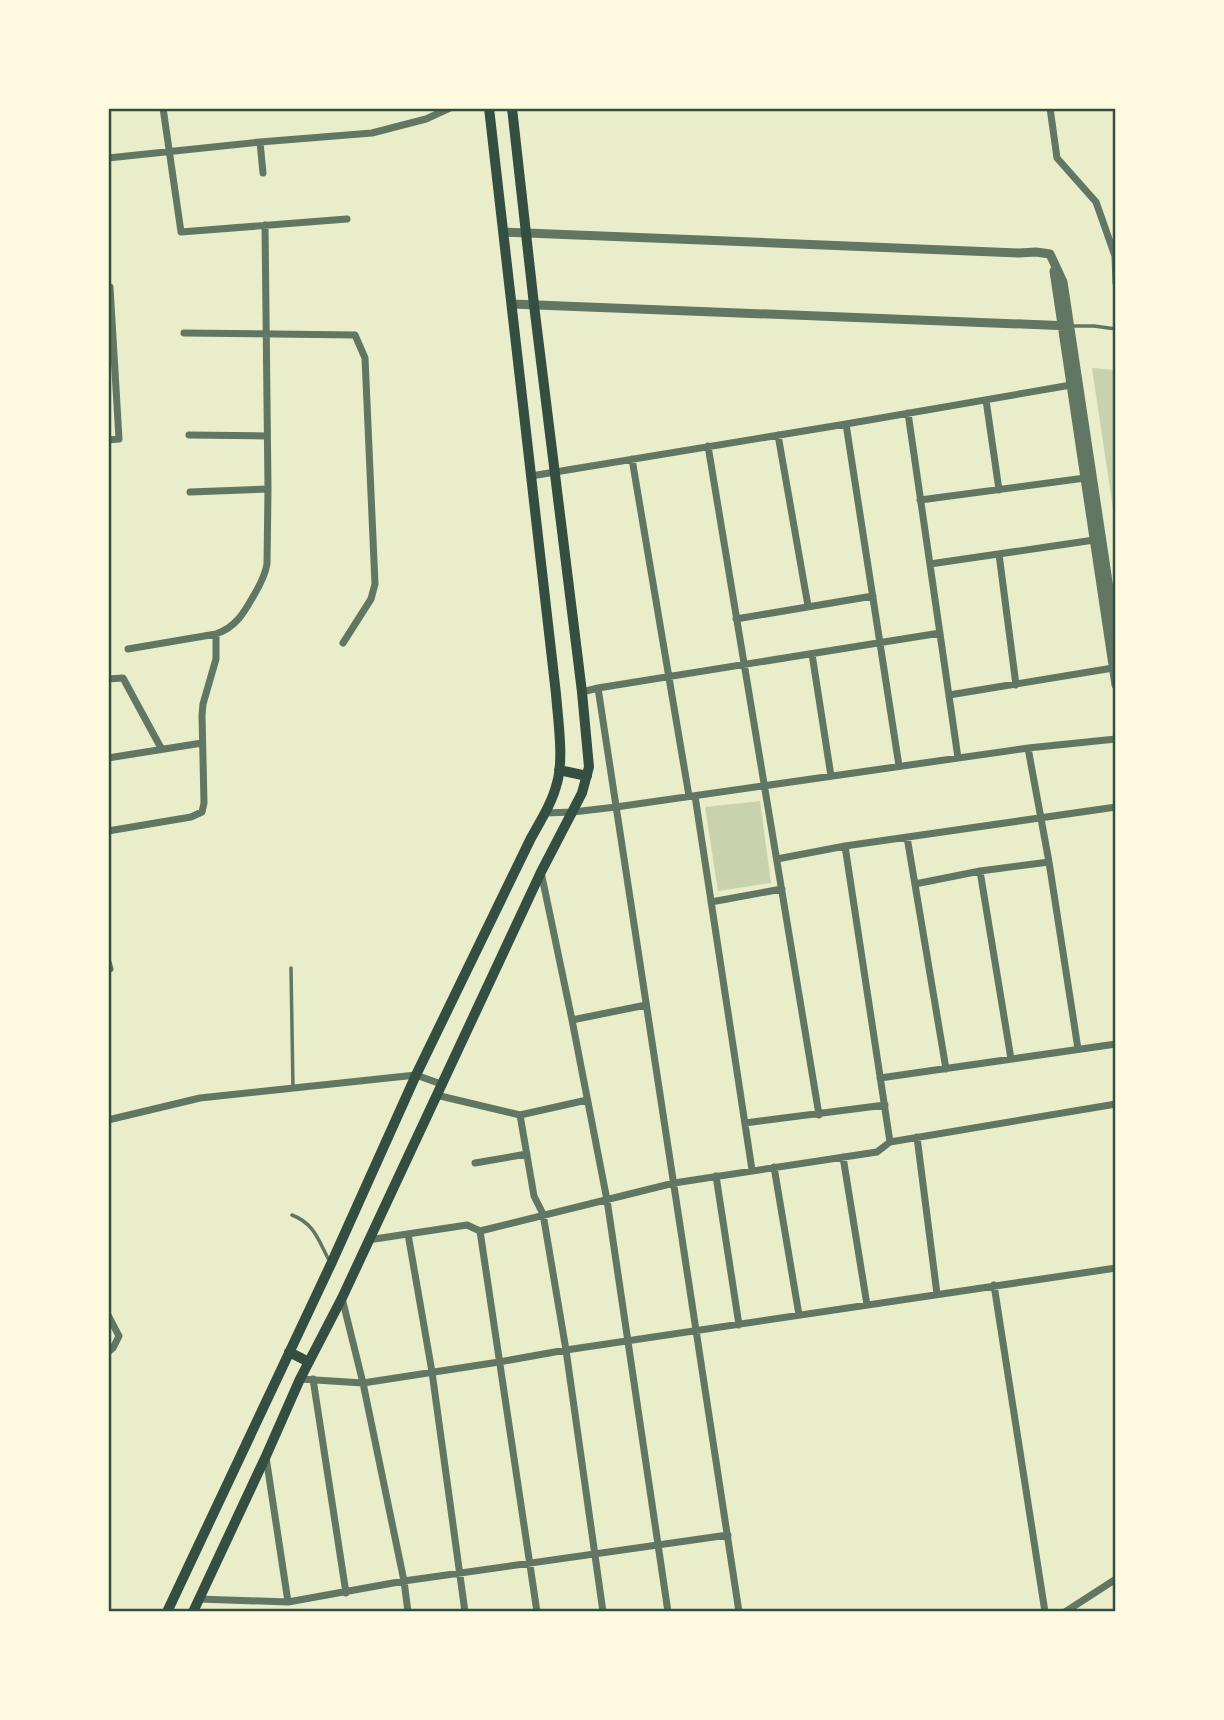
<svg xmlns="http://www.w3.org/2000/svg" width="1224" height="1720" font-family="Barlow,sans-serif">
	<rect width="100%" height="100%" fill="#e9edc9"/>
	<!-- green -->
	<path fill="#cad2ad" d="M1092,368L1115,370V522Z
		M760,801L771,883L718,891L705,807Z"/>
	<g fill="none" stroke-linecap="round" stroke-linejoin="round">
		<!-- service -->
		<path stroke="#617663" stroke-width="3.5" d="M1072,326H1094L1116,329
			M291,968L293,1089
			M292,1215C315,1224 318,1240 329,1260"/>
		<!-- minor -->
		<path stroke="#617663" stroke-width="7" d="M163,108L181,232L347,219
			M1050,108L1057,158L1096,202L1115,256L1116,283
			M260,142L263,173
			M108,158L260,142L372,133L426,119L450,108
			M108,287H110L119,439L108,440
			M184,333L355,335L365,358L375,584L371,599L343,643
			M986,400L999,490
			M908,413L958,758
			M846,424L899,766
			M189,435L267,436
			M778,435L808,606
			M708,446L819,1115
			M632,459L689,796
			M531,476L846,424L1071,385
			M190,492L268,489L265,225
			M920,500L1085,478
			M999,554L1016,685
			M930,564L1094,540
			M736,619L873,596
			M128,649L216,634C236,627 244,613 254,595C260,585 265,576 267,564L268,489
			M812,654L831,776
			M108,679L123,678L161,748
			M598,688L739,1612
			M582,692L598,688L940,633
			M949,695L1113,668
			M1028,748L1049,862L1078,1049
			M108,758L202,743
			M695,796L752,1170
			M545,813L573,812L616,807L1028,748L1116,739
			M108,831L191,817L202,812L204,803L202,715L203,704L216,659V634
			M907,837L946,1069
			M845,846L890,1142
			M777,859L845,846L1116,807
			M980,871L1011,1059
			M541,872L572,1020L607,1200L668,1612
			M915,884L980,871L1049,862
			M711,902L782,889
			M108,962L110,969
			M572,1020L646,1005
			M880,1078L1116,1044
			M436,1095L520,1115L587,1100
			M520,1115L534,1196L543,1214L566,1350L603,1612
			M108,1120L200,1098L275,1090L416,1075L441,1084
			M745,1123L885,1105
			M917,1137L937,1294
			M843,1157L867,1305
			M475,1163L527,1154
			M774,1167L799,1315
			M716,1176L739,1325
			M480,1231L537,1612
			M408,1234L432,1372L465,1612
			M368,1240L467,1225L480,1231L674,1183L877,1152L890,1142L1116,1104
			M994,1285L1045,1612
			M342,1298L363,1383L404,1581L408,1612
			M108,1315L119,1336L113,1348L108,1352
			M300,1379L363,1383L499,1362L566,1350L1116,1268
			M313,1379L346,1593
			M266,1457L288,1602
			M198,1599L288,1602L404,1581L728,1535
			M1065,1612L1116,1579"/>
		<!-- tertiary -->
		<path stroke="#617663" stroke-width="9" d="M504,232L1019,253L1036,252L1050,254L1063,282L1116,635
			M1054,271L1116,685
			M512,304L1070,326"/>
		<!-- secondary -->
		<path stroke="#344e41" stroke-width="10" d="M559,770L587,776
			M289,1352L309,1362
			M167,1612L331,1264L416,1075L531,838C541,820 552,803 557,783C564,759 558,720 556,694L489,108
			M193,1612L266,1456L300,1379L342,1298L541,872L582,793L589,767L582,692L534,305L512,108"/>
	</g>
	<!-- border -->
	<rect width="1224" height="1720" fill="none" stroke="#fefae0" stroke-width="220"/>
	<rect x="110" y="110" width="1004" height="1500" fill="none" stroke="#344e41" stroke-width="2.5"/>
</svg>
